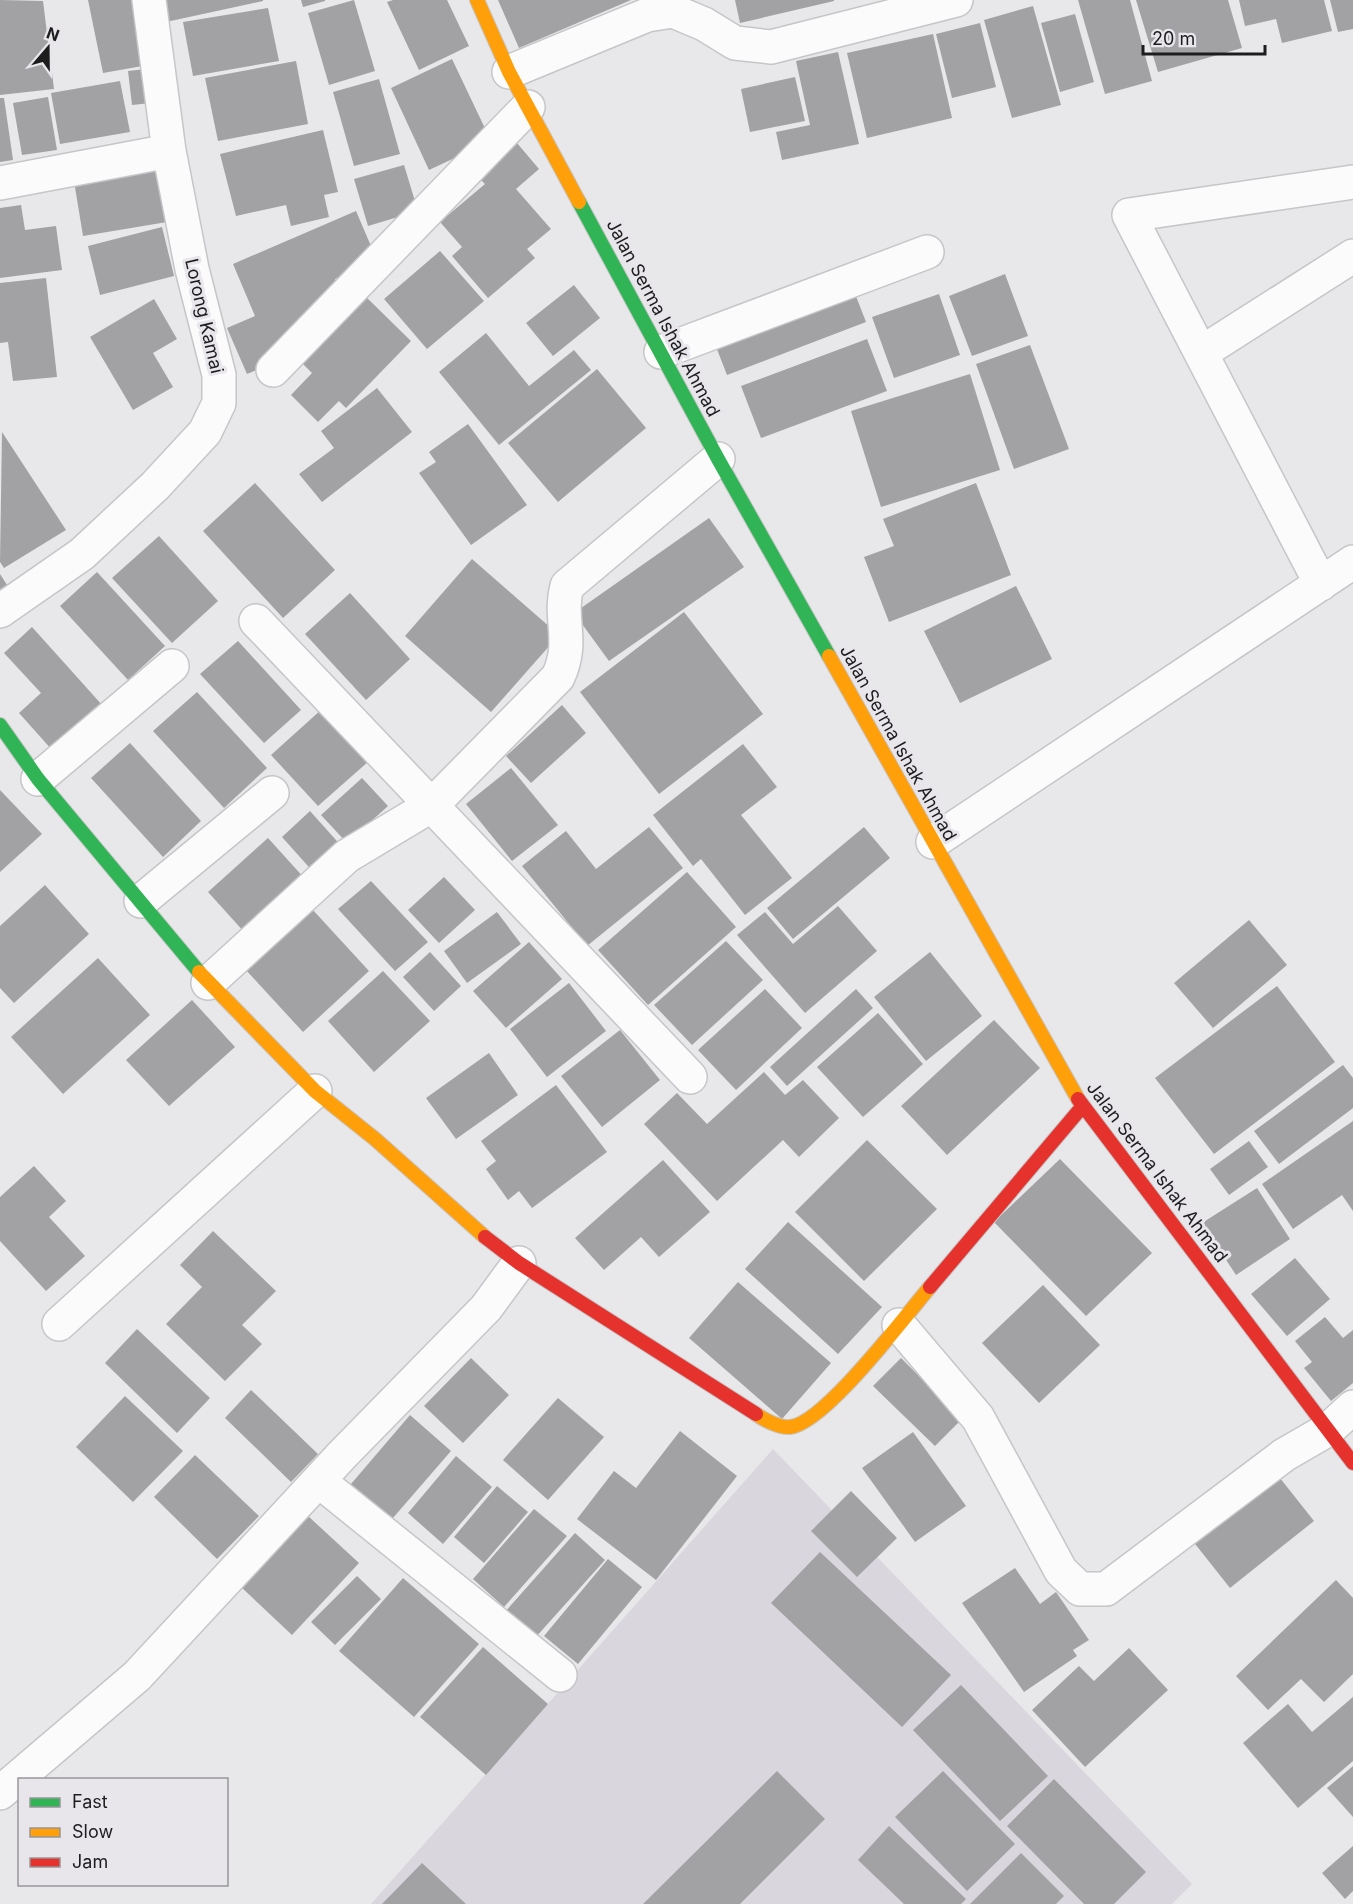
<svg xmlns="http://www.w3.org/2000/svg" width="1353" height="1904" font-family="Inter,sans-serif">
	<rect width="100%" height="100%" fill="#e8e7ea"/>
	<!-- built -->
	<path fill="#d9d6dd" d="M773,1449L1192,1884L1172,1904H371Z"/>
	<!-- building -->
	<path fill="#a2a1a3" d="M0,0L43,1L54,89L0,95Z
		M88,0H135L148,65L103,73Z
		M161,0H263V1L166,22Z
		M301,0H325V1L303,7Z
		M354,0L375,71L329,85L308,13Z
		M393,0H447L469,46L419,70L387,2Z
		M498,0H631L519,48Z
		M735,0H834V1L740,23Z
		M1078,0H1130L1152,81L1105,94Z
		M1136,0H1228L1242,48L1158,72Z
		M1239,0H1324L1332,31L1282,43L1276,19L1245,26Z
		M1330,0H1353V29L1338,32Z
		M1033,6L1061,105L1012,118L984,20Z
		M268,8L279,61L193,76L183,22Z
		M1075,14L1094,82L1060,92L1041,23Z
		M980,23L996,87L952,98L936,34Z
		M933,34L952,118L867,138L847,53Z
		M838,52L859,144L782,160L776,132L810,125L796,61Z
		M452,59L491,141L429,170L391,88Z
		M296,61L308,124L218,141L205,78Z
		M155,68L160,102L132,105L128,71Z
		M795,77L805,121L750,132L741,89Z
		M379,79L400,154L354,166L333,92Z
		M120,81L130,132L60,144L51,93Z
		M48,97L57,150L22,155L13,103Z
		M0,98H4L13,160L0,162Z
		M323,130L338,192L324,195L329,217L291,226L286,205L236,216L220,154Z
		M517,143L539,169L516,189L551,229L527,249L535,258L488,298L452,256L462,247L440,222L485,184L478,177Z
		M404,165L418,211L368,226L354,179Z
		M157,168L167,222L83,236L74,181Z
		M21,205L25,230L56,226L62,270L0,278V208Z
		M356,211L377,260L335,279L342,296L278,361L247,374L227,328L255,316L233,264Z
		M162,227L174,276L100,295L88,246Z
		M440,251L484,301L427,349L384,299Z
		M1005,274L1028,336L972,356L949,296Z
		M46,278L57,377L13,381L8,342L0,343V283Z
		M574,285L600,318L553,356L526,323Z
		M852,286L866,322L727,375L713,339Z
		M362,293L411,341L346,408L339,401L318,422L291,395L312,373L297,358Z
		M939,294L960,355L894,378L872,317Z
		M154,299L177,339L153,353L173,387L133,410L90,337Z
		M486,333L529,386L574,350L591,370L499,445L439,372Z
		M867,339L887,391L761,438L741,386Z
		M1030,345L1069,449L1014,469L976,364Z
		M597,369L646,428L558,502L508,443Z
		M970,374L1000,470L881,507L851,411Z
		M377,388L412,432L322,502L299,474L334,448L321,431Z
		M468,424L527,505L471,545L419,473L436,462L429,452Z
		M2,432L66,530L4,568L0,562Z
		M255,483L335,570L283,618L203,531Z
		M976,483L1011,575L889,622L864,557L894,546L883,519Z
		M709,518L744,567L609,661L574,613Z
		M159,536L218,601L172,643L112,578Z
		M472,559L559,635L491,712L405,636Z
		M97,572L165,646L128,680L60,606Z
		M0,574L9,588L0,594Z
		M1016,586L1052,659L960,703L924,631Z
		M350,593L410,659L366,700L305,634Z
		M684,612L763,714L659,794L580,692Z
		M32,627L103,706L53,751L19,713L41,693L4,653Z
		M238,641L301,710L264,743L200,674Z
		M197,692L267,768L224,808L153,731Z
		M562,705L586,733L531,783L506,756Z
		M322,709L369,761L318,806L271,755Z
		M130,743L201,821L163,857L91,778Z
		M743,744L777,787L741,815L792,878L745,915L701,859L693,866L653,815Z
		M511,768L558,825L512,861L466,804Z
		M362,778L388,806L347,843L321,815Z
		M0,790L42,834L0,872Z
		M310,811L344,849L316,875L282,837Z
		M649,827L683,868L587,946L522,866L566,831L596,869Z
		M864,827L890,858L793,939L767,908Z
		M268,838L306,880L246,934L208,892Z
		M687,872L736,927L648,1005L598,950Z
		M444,877L475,910L439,943L408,910Z
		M371,881L428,942L395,971L338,909Z
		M45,885L89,934L14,1003L0,988V926Z
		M838,906L877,951L805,1013L737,935L765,912L793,944Z
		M312,909L369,971L303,1032L245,969Z
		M497,912L521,944L467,983L444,951Z
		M1249,920L1287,965L1213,1028L1174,983Z
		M726,941L763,980L692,1045L654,1005Z
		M529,942L562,979L506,1028L473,991Z
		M430,952L461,986L434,1011L403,977Z
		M930,952L982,1016L926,1061L874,997Z
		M98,958L150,1015L63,1094L11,1037Z
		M383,971L430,1021L374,1072L328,1021Z
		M569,983L606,1031L547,1077L510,1029Z
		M1277,986L1335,1062L1214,1154L1155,1078Z
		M765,989L802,1028L736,1090L698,1050Z
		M856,989L873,1008L787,1086L770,1067Z
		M192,1000L235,1047L169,1106L126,1060Z
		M878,1013L923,1064L863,1117L817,1067Z
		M994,1020L1040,1068L947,1155L901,1106Z
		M620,1030L660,1080L602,1127L561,1076Z
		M489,1053L518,1095L456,1139L426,1098Z
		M1343,1065L1353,1078V1108L1279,1164L1254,1131Z
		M764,1072L785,1095L803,1080L839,1118L799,1157L783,1140L717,1201L644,1124L677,1093L707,1124Z
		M556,1085L607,1152L532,1208L519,1191L508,1200L486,1169L496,1161L481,1141Z
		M1353,1121V1211L1342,1195L1293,1229L1262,1184Z
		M867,1140L937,1209L864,1281L795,1212Z
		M1249,1141L1268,1167L1229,1195L1210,1169Z
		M1060,1159L1152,1253L1086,1316L994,1222Z
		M663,1160L710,1212L659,1257L641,1237L604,1270L575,1238Z
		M34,1166L66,1201L49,1217L85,1256L46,1291L0,1241V1197Z
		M1257,1188L1290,1239L1236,1275L1202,1223Z
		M788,1222L882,1307L838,1354L745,1269Z
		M213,1231L276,1291L242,1325L262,1344L225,1381L166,1324L202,1287L180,1265Z
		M1295,1258L1330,1299L1287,1336L1251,1294Z
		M738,1282L831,1363L782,1419L689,1338Z
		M1043,1285L1100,1345L1039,1403L982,1343Z
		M1325,1317L1343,1338L1353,1330V1383L1331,1401L1304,1368L1312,1362L1295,1341Z
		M137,1329L210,1398L177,1433L105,1363Z
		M471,1358L509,1395L463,1443L424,1406Z
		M901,1358L962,1419L935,1446L873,1386Z
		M251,1390L318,1454L291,1482L225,1418Z
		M125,1396L183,1451L133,1502L76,1447Z
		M558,1398L604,1437L548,1500L503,1460Z
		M410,1415L451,1451L386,1526L345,1491Z
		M680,1431L737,1476L656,1580L577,1519L614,1471L636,1488Z
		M913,1432L966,1506L915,1542L862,1468Z
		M195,1455L259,1516L217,1559L154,1497Z
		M456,1456L492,1487L443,1544L408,1513Z
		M1276,1473L1314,1521L1230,1588L1192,1540Z
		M497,1486L528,1512L484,1563L454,1537Z
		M851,1491L897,1538L857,1577L811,1531Z
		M534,1509L567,1536L504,1607L473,1579Z
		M308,1516L359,1563L292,1635L241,1587Z
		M575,1533L605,1560L535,1638L505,1612Z
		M820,1552L951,1675L902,1727L771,1603Z
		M608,1559L642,1587L578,1664L544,1636Z
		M1015,1568L1040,1604L1056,1592L1089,1640L1073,1650L1077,1656L1024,1692L962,1603Z
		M357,1576L381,1599L335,1645L311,1622Z
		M403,1578L479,1644L414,1717L339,1651Z
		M1336,1580L1353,1598V1674L1324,1702L1301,1679L1268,1710L1236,1676Z
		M483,1647L548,1704L486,1775L420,1717Z
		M1129,1648L1168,1690L1085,1767L1032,1710L1079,1666L1094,1681Z
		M961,1685L1048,1776L1000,1821L913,1730Z
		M1353,1697V1761L1298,1808L1243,1743L1288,1704L1312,1732Z
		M1353,1766V1817L1327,1788Z
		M777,1771L825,1819L740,1904H643Z
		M943,1771L1015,1844L967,1891L895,1817Z
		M1054,1779L1146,1872L1114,1904H1084L1007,1826Z
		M889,1826L966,1899L961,1904H904L858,1860Z
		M1353,1846V1891L1345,1899L1322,1873Z
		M1021,1853L1064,1896L1056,1904H970Z
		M422,1863L466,1904H382Z"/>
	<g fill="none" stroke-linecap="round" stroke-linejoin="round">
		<!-- street casing -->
		<g stroke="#c6c5c7" stroke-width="36">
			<path id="street" d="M509,72L647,15L673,11L704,24L735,43L771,47L956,0
				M0,183L169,151
				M661,352L927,252
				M1201,353L1353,256
				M273,370L528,107
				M1321,584L1129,215L1353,182
				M0,611L82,554L155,486L205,432L219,403V375L192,269L169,151L149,0
				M256,621L690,1077
				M38,779L172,666
				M933,842L1353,562
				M141,901L272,793
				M208,983L347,856L432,805L558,677C575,641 558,619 567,586L718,459
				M59,1324L315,1091
				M899,1325L978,1418L1061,1571L1080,1589H1106L1284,1455L1329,1429L1353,1407
				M319,1481L560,1675
				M0,1793L137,1676L343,1454L486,1308L519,1263"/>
		</g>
		<!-- fast casing -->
		<g stroke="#c6c5c7" stroke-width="16">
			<path id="fast" d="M579,202L718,459L829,656
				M0,725L38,779L199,972"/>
		</g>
		<!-- slow casing -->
		<g stroke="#c6c5c7" stroke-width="16">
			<path id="slow" d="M477,0L509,72L579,202
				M829,656L1078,1099
				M199,972L315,1091L375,1139L485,1237
				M756,1414C764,1420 780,1428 790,1427C824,1424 906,1315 930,1287"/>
		</g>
		<!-- jam casing -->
		<g stroke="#c6c5c7" stroke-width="16">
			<path id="jam" d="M1078,1099L1353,1463
				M485,1237L519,1263L756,1414
				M930,1287L1082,1107"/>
		</g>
		<!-- street -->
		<use href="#street" stroke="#fcfbfc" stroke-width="33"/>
		<!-- fast -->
		<use href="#fast" stroke="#30b455" stroke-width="14"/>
		<!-- slow -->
		<use href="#slow" stroke="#ff9f0a" stroke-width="14"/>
		<!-- jam -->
		<use href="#jam" stroke="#e5322d" stroke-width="14"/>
	</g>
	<g text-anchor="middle" stroke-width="6" stroke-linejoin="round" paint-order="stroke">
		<!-- street labels -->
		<g font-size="18" fill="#1d1d1e" stroke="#e8e6eb">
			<text transform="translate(204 316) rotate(77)" y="6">Lorong Kamai</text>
			<text transform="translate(663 318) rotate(62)" y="6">Jalan Serma Ishak Ahmad</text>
			<text transform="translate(898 743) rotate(61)" y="6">Jalan Serma Ishak Ahmad</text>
			<text transform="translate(1157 1172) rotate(53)" y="6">Jalan Serma Ishak Ahmad</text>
		</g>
	</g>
	<!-- legend -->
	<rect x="18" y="1778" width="210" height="108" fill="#e8e6eb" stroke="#979699" stroke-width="1.5"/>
	<rect x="30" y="1798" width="30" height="9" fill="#30b455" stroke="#979699" stroke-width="1.5"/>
	<text x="72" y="1808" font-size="18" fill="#1d1d1e">Fast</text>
	<rect x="30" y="1828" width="30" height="9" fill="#ff9f0a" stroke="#979699" stroke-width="1.5"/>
	<text x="72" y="1838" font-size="18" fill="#1d1d1e">Slow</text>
	<rect x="30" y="1858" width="30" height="9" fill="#e5322d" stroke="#979699" stroke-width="1.5"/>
	<text x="72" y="1868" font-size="18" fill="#1d1d1e">Jam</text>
	<!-- north arrow -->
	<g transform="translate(48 48) rotate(20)" stroke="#e8e6eb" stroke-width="4.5" paint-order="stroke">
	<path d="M0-4.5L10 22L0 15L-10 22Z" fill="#1d1d1e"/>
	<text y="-9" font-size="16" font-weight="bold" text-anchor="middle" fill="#1d1d1e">N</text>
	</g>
	<!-- scale -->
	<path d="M1143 45v9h122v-9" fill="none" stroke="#1d1d1e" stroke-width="3"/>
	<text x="1152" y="45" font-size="18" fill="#1d1d1e" stroke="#e8e6eb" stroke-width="4.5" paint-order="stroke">20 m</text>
</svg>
